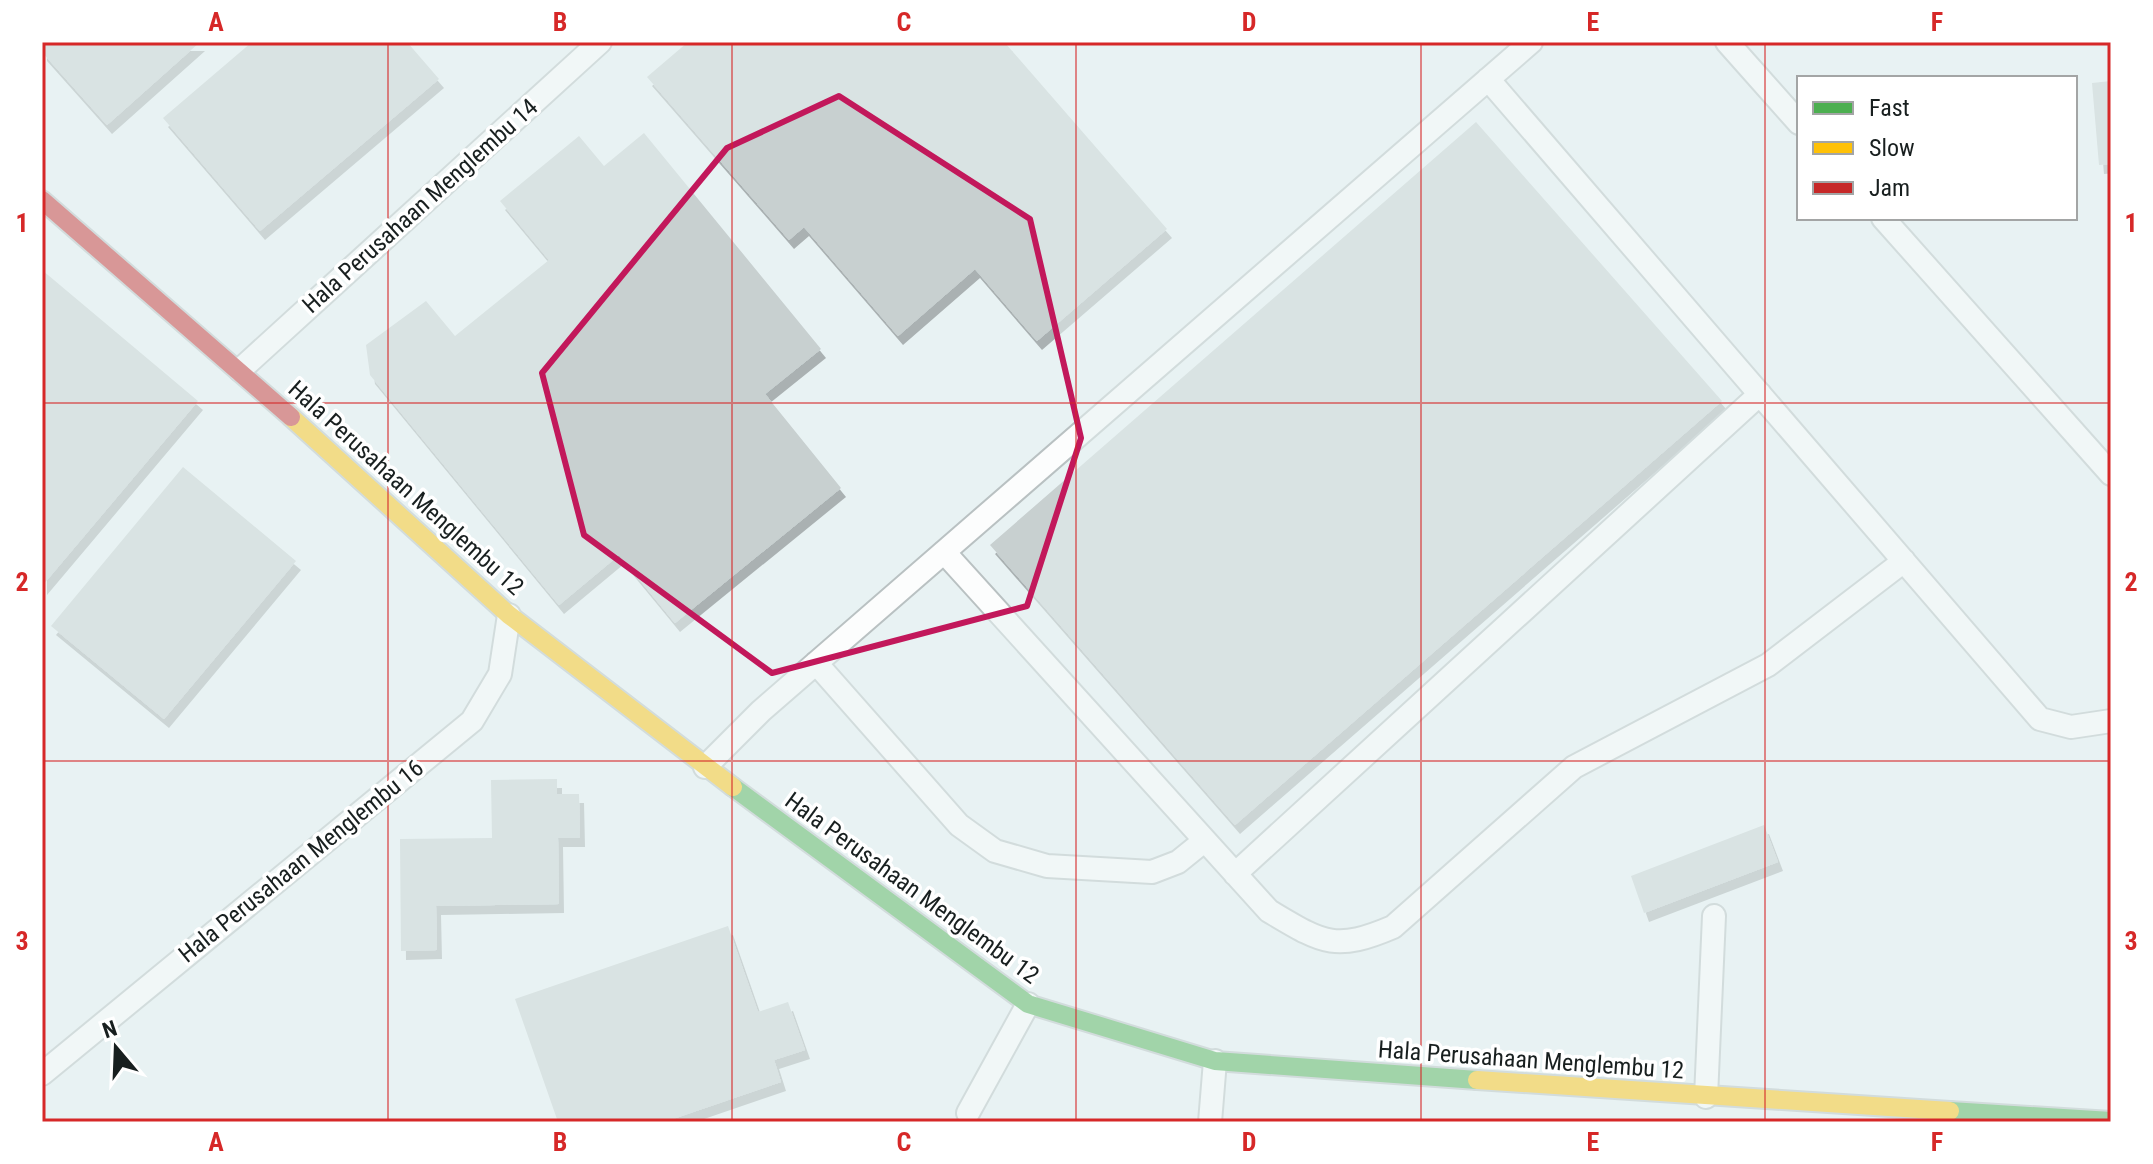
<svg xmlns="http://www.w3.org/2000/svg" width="2153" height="1164" font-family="'Roboto Condensed',sans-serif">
	<defs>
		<filter id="shadow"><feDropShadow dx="5" dy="9" stdDeviation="0" flood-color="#0004"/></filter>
	</defs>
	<rect width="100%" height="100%" fill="#e8f2f3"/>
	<!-- building -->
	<path fill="#c8d0d0" filter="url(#shadow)" d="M42,42H200L107,125L42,52Z
		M252,42H407L439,79L260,231L163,118Z
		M688,42H1008L1006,44L1167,229L1037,341L975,269L898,336L804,227L789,240L647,77Z
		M2111,81V164L2099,165L2092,83Z
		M1476,122L1722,401L1235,825L990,545Z
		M644,133L821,349L765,394L841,488L675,623L619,555L559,605L370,375L366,345L426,301L455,336L549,260L500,201L579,136L604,166Z
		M42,270L198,401L42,586Z
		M183,467L296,561L164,719L51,626Z
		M557,779V794H579L580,838H558L559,904L436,906L437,950L401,951L400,839L492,838L491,780Z
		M1764,825L1778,862L1644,913L1631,876Z
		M728,926L758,1012L788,1002L805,1050L774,1060L781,1082L664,1122H558L515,999Z"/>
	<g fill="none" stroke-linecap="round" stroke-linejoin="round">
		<!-- lane casing -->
		<g stroke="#b9c1c2" stroke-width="26">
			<path id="lane" d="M1727,42L1799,123
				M1488,79L2040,719L2071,727L2111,721
				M1883,218L2111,474
				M240,370L600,42
				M944,552L1269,911C1323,943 1334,952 1393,927L1574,767L1768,665L1904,561
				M816,663L959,825L995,851L1047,866L1152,872L1178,862L1204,841
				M705,767L761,711L1531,42
				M1235,874L1760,394
				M42,1074L472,721L500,674L509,615
				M1706,1097L1714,916
				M968,1113L1028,1004
				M1210,1122L1215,1061"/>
		</g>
		<!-- fast casing -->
		<g stroke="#b9c1c2" stroke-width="22">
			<path id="fast" d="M733,787L1028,1004L1215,1061L1477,1080
				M1950,1111L2111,1121"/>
		</g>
		<!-- slow casing -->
		<g stroke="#b9c1c2" stroke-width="22">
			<path id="slow" d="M291,417L509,615L733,787
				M1477,1080L1950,1111"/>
		</g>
		<!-- jam casing -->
		<g stroke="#b9c1c2" stroke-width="22">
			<path id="jam" d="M42,200L291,417"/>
		</g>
		<!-- lane -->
		<use href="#lane" stroke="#fcfdfd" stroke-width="22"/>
		<!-- fast -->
		<use href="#fast" stroke="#4caf50" stroke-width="18"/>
		<!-- slow -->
		<use href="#slow" stroke="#ffc107" stroke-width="18"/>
		<!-- jam -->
		<use href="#jam" stroke="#c62828" stroke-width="18"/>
	</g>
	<!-- marked area -->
	<path d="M0 0H2153V1164H0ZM839,96L1030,219L1081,438L1027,606L772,673L584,535L542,373L727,148Z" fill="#e8f2f3" fill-opacity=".55" fill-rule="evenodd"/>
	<path fill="none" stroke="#c2185b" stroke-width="6" stroke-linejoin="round" d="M839,96L1030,219L1081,438L1027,606L772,673L584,535L542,373L727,148Z"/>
	<!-- grid -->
	<path fill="none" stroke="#d62828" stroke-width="2" stroke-opacity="0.55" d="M388,42V1122M732,42V1122M1076,42V1122M1421,42V1122M1765,42V1122M42,403H2111M42,761H2111"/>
	<g text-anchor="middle" stroke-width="7" stroke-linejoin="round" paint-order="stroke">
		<!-- street labels -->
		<g font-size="24" fill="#181f1f" stroke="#fff">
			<text transform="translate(420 206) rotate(-42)" y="8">Hala Perusahaan Menglembu 14</text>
			<text transform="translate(406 488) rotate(42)" y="8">Hala Perusahaan Menglembu 12</text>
			<text transform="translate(301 861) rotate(-39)" y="8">Hala Perusahaan Menglembu 16</text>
			<text transform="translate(912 888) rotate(36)" y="8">Hala Perusahaan Menglembu 12</text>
			<text transform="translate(1531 1060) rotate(4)" y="8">Hala Perusahaan Menglembu 12</text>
		</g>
	</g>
	<!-- border -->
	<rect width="2153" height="1164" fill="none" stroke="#ffffff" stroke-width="88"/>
	<!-- legend -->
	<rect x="1797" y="76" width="280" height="144" fill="#ffffff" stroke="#a3a5a5" stroke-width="2"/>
	<rect x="1813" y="102" width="40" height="12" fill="#4caf50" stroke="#a3a5a5" stroke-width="2"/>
	<text x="1869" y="116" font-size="24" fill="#181f1f">Fast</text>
	<rect x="1813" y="142" width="40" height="12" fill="#ffc107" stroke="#a3a5a5" stroke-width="2"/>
	<text x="1869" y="156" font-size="24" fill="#181f1f">Slow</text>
	<rect x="1813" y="182" width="40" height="12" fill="#c62828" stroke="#a3a5a5" stroke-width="2"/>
	<text x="1869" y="196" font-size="24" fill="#181f1f">Jam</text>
	<!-- north arrow -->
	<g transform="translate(116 1048) rotate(341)" stroke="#ffffff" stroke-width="6" paint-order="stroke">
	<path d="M0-6L14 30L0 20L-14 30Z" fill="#181f1f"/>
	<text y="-12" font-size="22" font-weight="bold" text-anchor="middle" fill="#181f1f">N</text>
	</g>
	<rect x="44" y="44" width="2065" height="1076" fill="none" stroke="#d62828" stroke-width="3"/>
	<g font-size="26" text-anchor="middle" font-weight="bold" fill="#d62828">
		<text x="216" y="31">A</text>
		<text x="560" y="31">B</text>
		<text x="904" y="31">C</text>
		<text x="1249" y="31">D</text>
		<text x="1593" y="31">E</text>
		<text x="1937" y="31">F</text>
		<text x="22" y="232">1</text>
		<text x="2131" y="232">1</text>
		<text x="22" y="591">2</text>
		<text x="2131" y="591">2</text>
		<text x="22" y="950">3</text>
		<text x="2131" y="950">3</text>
		<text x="216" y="1151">A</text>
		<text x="560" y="1151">B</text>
		<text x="904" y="1151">C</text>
		<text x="1249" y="1151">D</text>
		<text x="1593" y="1151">E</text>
		<text x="1937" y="1151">F</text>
	</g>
</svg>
